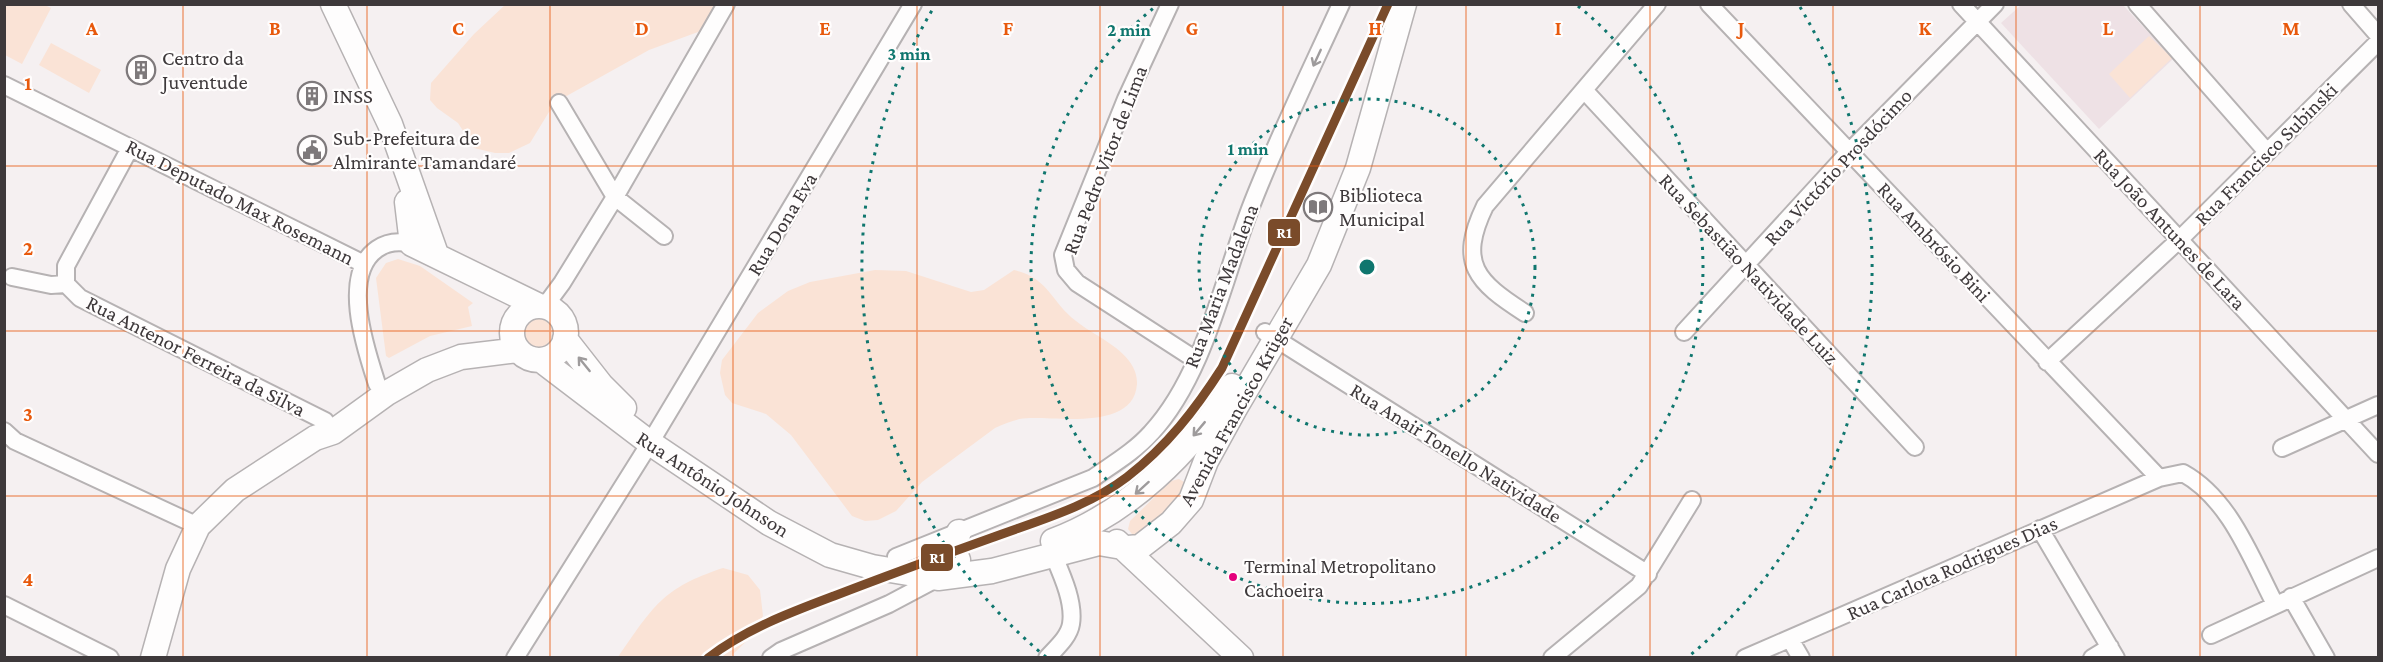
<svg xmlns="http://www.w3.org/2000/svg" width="2383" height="662" font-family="'Crimson Pro',serif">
	<rect width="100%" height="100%" fill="#f5f0f1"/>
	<!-- built -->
	<path fill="#eee1e5" d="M2021,5H2123L2173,59L2099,129L2001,23Z"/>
	<!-- green -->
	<path fill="#fae3d6" d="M4,5H45L51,8L22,64L5,55Z
		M505,5H730L698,32L649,50L563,98L549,112L530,143L509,153H495L474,148L458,123L437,108L430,100L431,83L474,34Z
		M2149,36L2172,58L2130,98L2109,74Z
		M51,43L101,70L89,93L39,65Z
		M398,259L420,266L473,303L468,307L472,326L430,336L389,358L386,356L376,278L386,263Z
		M875,270L906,271L971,292L984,290L1014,270C1049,278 1051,302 1076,321C1082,326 1089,330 1095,334C1113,345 1138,360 1137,384C1134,430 1060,417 1030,418C1017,418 1006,423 995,428L922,482L896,511L878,520L865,521L852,516L791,435L766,414L732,403L725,395L720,373L722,360L758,313L788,291L810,282Z
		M520 332a19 19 0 1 1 38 0a19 19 0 1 1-38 0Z
		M1179,479L1184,482L1186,488L1144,536L1135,538L1128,529L1130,521L1171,481Z
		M723,568L748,575L760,590L763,616L753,635L730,657H618C653,607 662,588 723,568Z"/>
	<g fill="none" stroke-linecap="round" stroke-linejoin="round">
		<!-- minor casing -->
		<g stroke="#b6b2b3" stroke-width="20">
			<path id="minor" d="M1170,4L1126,99L1063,255L1066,270L1077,283L1196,360
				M1709,4L2159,478
				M1961,4L2378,454
				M2137,4L2267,152
				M2351,4L2378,35
				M4,85L364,264
				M1584,90L1915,447
				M559,103L615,197L664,236
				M130,148L66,266V284L80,298L325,421L333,432
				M12,277L51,285L66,284
				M545,306L562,283L615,197L726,4
				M1525,313C1477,282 1457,264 1485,206L1657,4
				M1265,332L1648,574
				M1684,332L1849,152L1995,4
				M2047,362L2180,239L2378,42
				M377,384C366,350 340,275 377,249C387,242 400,241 412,244
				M4,431L15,441L198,526
				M2282,448L2378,405
				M2040,529L2116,658
				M896,557L1093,478C1113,464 1135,451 1151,433C1204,376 1223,280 1250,209C1277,139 1310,72 1341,4
				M2291,597L2326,658
				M4,605L110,658
				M2211,635L2378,558
				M1790,639L1801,658
				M515,658L650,443L913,4
				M771,658L781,651L889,604L938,578
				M1047,658C1056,648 1069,637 1071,624C1075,600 1059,569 1050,547
				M1552,658L1639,586L1692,500
				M1745,658L2159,478L2183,473C2230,499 2251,558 2275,604
				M2092,658L2110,647"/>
		</g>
		<!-- secondary casing -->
		<g stroke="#b6b2b3" stroke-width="27">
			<path id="secondary" d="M333,4L390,124L436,254
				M407,202L412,244L537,305
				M512 333a27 27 0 1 1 54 0a27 27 0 1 1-54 0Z
				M565,339L601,385L624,408
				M541,360L650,443L769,523L830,555L872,567L938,578L992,571L1099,543L1128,548L1140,547L1171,523L1191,500L1206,461L1234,410L1319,265L1358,168L1404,4
				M1053,541C1128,513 1190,453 1232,386
				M1117,542L1241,658
				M958,560L952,546L959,532
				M153,658L178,569L198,526L235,490L315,438L333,432L387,393L427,370L461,357L518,350"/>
		</g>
		<!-- minor -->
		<use href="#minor" stroke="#fefdfd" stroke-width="16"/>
		<!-- secondary -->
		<use href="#secondary" stroke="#fefdfd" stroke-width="24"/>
		<!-- rail-1 casing -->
		<g stroke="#fffdfd" stroke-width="14">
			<path id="rail-1" d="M708,658C746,629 789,613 834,596C886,576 938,557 991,538C1037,521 1088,507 1127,477C1167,446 1195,410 1222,368L1388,4"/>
		</g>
		<!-- rail-1 -->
		<use href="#rail-1" stroke="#7a4b2a" stroke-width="9"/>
	</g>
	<!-- one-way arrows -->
	<defs><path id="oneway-shaft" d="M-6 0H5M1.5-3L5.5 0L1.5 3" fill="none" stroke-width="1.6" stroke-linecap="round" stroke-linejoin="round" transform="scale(1.5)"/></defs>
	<g stroke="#9e9b9c">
		<use href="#oneway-shaft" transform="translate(1317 58) rotate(115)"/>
		<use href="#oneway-shaft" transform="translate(584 364) rotate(-129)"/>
		<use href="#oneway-shaft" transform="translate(1199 429) rotate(130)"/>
		<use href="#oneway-shaft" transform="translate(1142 488) rotate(138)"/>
	</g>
	<!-- grid -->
	<path fill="none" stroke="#e8590c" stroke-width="1.5" stroke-opacity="0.55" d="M183,4V658M367,4V658M550,4V658M733,4V658M917,4V658M1100,4V658M1283,4V658M1466,4V658M1650,4V658M1833,4V658M2016,4V658M2200,4V658M4,166H2378M4,331H2378M4,496H2378"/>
	<!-- distance rings -->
	<g fill="none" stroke="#0f766e" stroke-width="3" stroke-dasharray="3 6">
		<circle cx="1367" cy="267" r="168"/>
		<path d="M1578 6A336 336 0 1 1 1156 6"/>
		<path d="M1046 657A505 505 0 0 1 934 7M1800 7A505 505 0 0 1 1688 657"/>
	</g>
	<!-- icons -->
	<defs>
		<g id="building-ring" transform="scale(1.5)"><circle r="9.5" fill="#fffdfd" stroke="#7e797b" stroke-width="1.5"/><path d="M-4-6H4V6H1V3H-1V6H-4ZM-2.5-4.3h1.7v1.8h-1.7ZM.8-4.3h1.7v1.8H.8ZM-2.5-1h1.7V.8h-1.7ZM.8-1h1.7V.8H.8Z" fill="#7e797b"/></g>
		<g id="civic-ring" transform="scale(1.5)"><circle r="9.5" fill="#fffdfd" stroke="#7e797b" stroke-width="1.5"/><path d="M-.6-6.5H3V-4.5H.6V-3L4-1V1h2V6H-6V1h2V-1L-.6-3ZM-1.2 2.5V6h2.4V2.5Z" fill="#7e797b"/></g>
		<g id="library-ring" transform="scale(1.5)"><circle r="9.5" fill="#fffdfd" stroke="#7e797b" stroke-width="1.5"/><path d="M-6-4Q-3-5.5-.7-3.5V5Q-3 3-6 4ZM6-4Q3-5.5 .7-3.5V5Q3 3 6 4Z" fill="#7e797b"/></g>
	</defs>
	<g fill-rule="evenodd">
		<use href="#building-ring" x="141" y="70"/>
		<use href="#building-ring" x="312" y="96"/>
		<use href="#civic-ring" x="312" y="150"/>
		<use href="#library-ring" x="1318" y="207"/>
	</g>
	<!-- markers -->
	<circle fill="#e5007d" stroke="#fffdfd" stroke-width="2" cx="1233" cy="577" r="5"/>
	<g text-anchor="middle" stroke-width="4.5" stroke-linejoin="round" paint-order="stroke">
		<!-- bus labels -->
		<g font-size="20" fill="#3e393b" stroke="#fffdfd" text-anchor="start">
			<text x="1244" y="573">Terminal Metropolitano<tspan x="1244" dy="24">Cachoeira</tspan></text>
		</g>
		<!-- poi labels -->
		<g font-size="21" fill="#3e393b" stroke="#fffdfd" text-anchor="start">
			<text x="162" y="65">Centro da<tspan x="162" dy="24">Juventude</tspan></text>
			<text x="333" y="103">INSS</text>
			<text x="333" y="145">Sub-Prefeitura de<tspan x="333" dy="24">Almirante Tamandaré</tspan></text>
			<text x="1339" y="202">Biblioteca<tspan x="1339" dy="24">Municipal</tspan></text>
		</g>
		<!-- street labels -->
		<g font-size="21" fill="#3e393b" stroke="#fffdfd">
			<text transform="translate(2266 154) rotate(-45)" y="7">Rua Francisco Subinski</text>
			<text transform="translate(1105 160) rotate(-69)" y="7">Rua Pedro Vitor de Lima</text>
			<text transform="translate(1838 167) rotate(-47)" y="7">Rua Victório Prosdócimo</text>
			<text transform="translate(240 202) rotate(27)" y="7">Rua Deputado Max Rosemann</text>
			<text transform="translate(782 224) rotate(-59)" y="7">Rua Dona Eva</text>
			<text transform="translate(2170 229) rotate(47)" y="7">Rua João Antunes de Lara</text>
			<text transform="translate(1934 242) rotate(47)" y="7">Rua Ambrósio Bini</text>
			<text transform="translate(1749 269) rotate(47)" y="7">Rua Sebastião Natividade Luiz</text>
			<text transform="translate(1221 286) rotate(-69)" y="7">Rua Maria Madalena</text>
			<text transform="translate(196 356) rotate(27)" y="7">Rua Antenor Ferreira da Silva</text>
			<text transform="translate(1236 411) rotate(-61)" y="7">Avenida Francisco Krüger</text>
			<text transform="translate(1456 453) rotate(32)" y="7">Rua Anair Tonello Natividade</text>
			<text transform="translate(713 484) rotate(33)" y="7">Rua Antônio Johnson</text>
			<text transform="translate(1952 568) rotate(-24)" y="7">Rua Carlota Rodrigues Dias</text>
		</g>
	</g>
	<g font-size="20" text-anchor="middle" font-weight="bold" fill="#e8590c" stroke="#fffdfd" stroke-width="4.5" stroke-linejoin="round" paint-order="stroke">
		<text x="92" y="35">A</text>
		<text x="275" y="35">B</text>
		<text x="458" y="35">C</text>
		<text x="642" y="35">D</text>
		<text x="825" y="35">E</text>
		<text x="1008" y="35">F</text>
		<text x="1192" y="35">G</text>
		<text x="1375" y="35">H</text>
		<text x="1558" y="35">I</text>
		<text x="1741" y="35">J</text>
		<text x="1925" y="35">K</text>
		<text x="2108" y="35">L</text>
		<text x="2291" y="35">M</text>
		<text x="28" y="90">1</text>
		<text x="28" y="255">2</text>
		<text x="28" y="421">3</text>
		<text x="28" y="586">4</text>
	</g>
	<circle cx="1367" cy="267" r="9" fill="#0f766e" stroke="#fffdfd" stroke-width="3"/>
	<g font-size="18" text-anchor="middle" font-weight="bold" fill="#0f766e" stroke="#fffdfd" stroke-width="4.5" stroke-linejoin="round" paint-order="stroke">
		<text x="1129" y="36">2 min</text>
		<text x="909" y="60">3 min</text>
		<text x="1248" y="155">1 min</text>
	</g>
	<g stroke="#fffdfd" stroke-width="2">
		<rect x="1267" y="218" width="34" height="29" rx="6" fill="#7a4b2a"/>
		<rect x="920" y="543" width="34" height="29" rx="6" fill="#7a4b2a"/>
	</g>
	<g font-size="16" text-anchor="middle" font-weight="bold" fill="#fff">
		<text x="1284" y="238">R1</text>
		<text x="937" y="563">R1</text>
	</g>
	<!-- border -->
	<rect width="2383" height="662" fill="none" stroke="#3e393b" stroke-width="12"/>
</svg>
